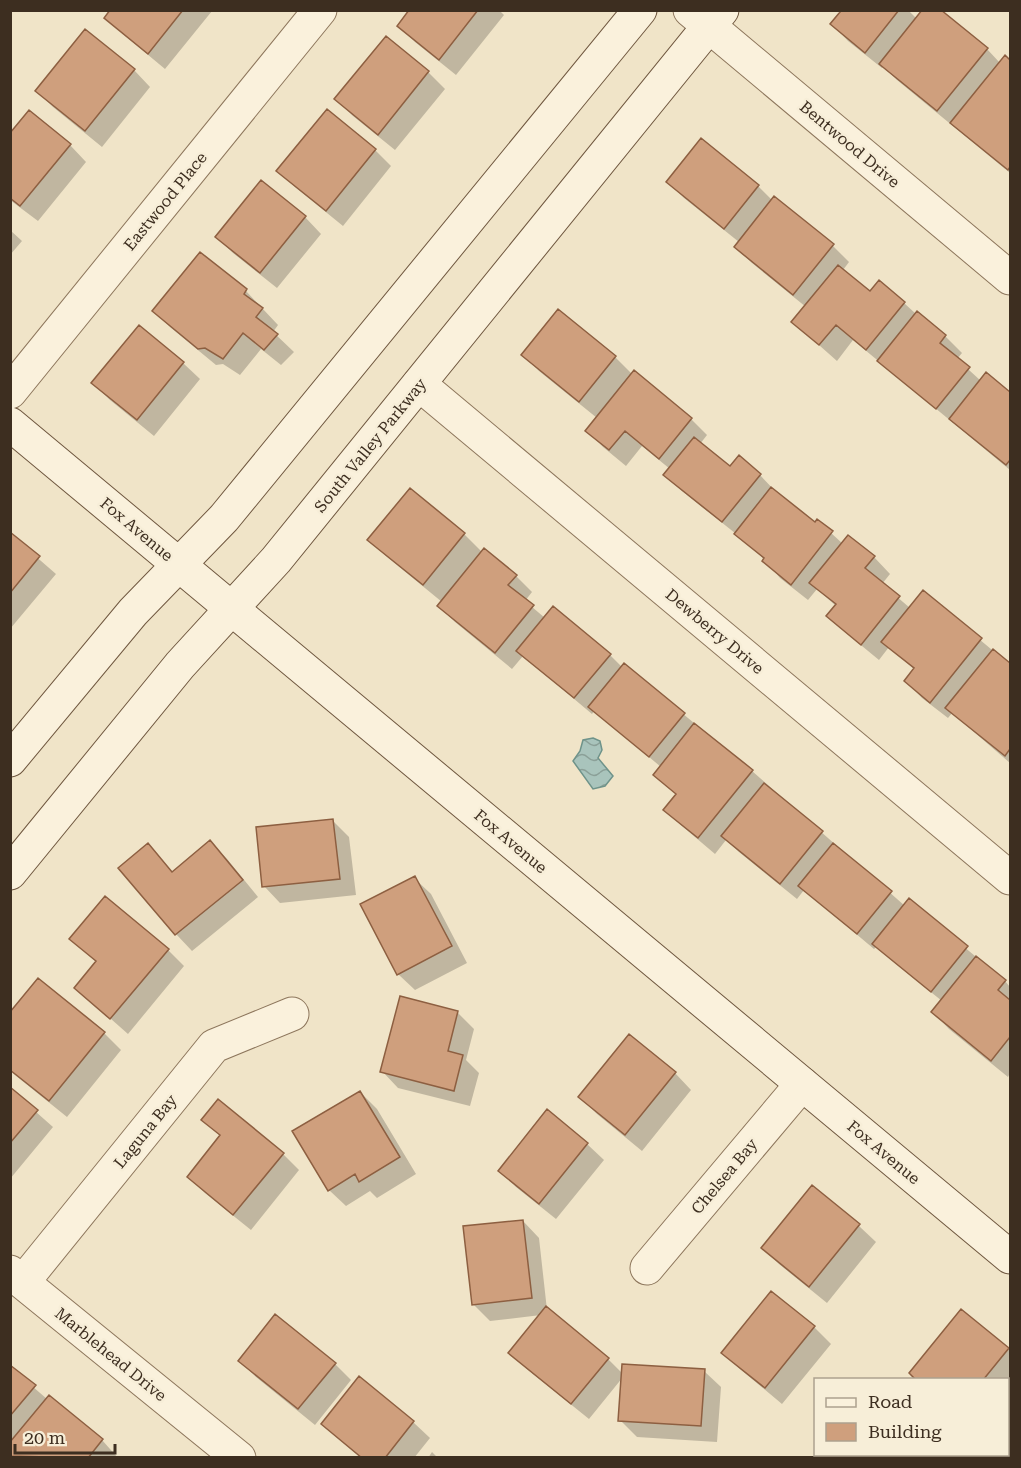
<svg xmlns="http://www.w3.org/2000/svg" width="1021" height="1468" font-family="'Roboto Serif',serif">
	<defs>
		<pattern id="water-waves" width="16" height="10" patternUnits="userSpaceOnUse" patternTransform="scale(1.5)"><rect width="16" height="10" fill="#a9c4bc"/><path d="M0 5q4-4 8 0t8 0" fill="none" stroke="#8ba098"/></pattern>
	</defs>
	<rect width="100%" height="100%" fill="#f0e4c8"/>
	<!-- water -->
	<path fill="url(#water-waves)" stroke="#6f938a" stroke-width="1.5" d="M593,738L600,741L602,750L598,758L613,776L605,786L593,789L573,761L580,751L583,740Z"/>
	<!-- shadow -->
	<path fill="#0003" d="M112,10H211L212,11L165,69L123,34L106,18Z
		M411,10H499L504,15L456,75L415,42L399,26Z
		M837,10H908L917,19L939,10L987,49L1000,63L1005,57L1010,62V173L897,80L883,66L882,68L848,41L832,24L841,14Z
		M386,38L428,72L445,89L395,150L353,116L336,99Z
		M134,70L150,87L102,147L53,107L37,91Z
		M10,135L70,145L86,162L38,221L10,200Z
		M701,140L758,186L773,201L775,198L833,246L849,262L843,270L870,293L904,303L916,314L945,336L962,353L957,359L981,381L987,374L1010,394V470L853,340L837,361L793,322L806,307L752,263L736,247L739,242L684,198L668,181Z
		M375,150L391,166L343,226L295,187L278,171Z
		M305,217L321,234L277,288L233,253L217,237Z
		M10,230L22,241L10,255Z
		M246,291L278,325L273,332L294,352L281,365L261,349L240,375L223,364L216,365L170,327L154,311Z
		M558,311L615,357L632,374L691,419L707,435L700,444L730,468L760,475L776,492L816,524L818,521L843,544L874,557L890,574L882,584L910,608L923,592L1010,665V763L952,713L948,718L922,698L906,681L915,670L889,647L879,660L845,632L828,616L836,606L817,589L808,600L780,578L765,560L740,537L682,491L665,475L670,469L642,446L626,466L603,447L587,430L597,418L539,371L523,354Z
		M139,327L183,363L200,379L154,436L110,400L93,383Z
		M10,534L56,574L10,629Z
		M464,534L482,552L516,576L532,592L525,601L545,618L610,655L622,667L624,665L752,771L905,906L909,901L1005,981L1010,987V1073L1008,1077L949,1029L933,1012L942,1001L891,960L877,946L874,949L804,890L797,899L739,852L726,840L715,854L682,826L665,810L677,795L655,774L661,767L594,711L592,714L523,656L512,669L455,622L439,606L442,602L386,556L369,540Z
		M333,821L349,837L356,895L280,903L264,886Z
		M210,842L227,859L258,897L192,951L176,934L148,845L173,873Z
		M414,878L431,894L467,963L415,990L398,974Z
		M71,939L168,950L184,966L128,1034L76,988L97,963Z
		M38,980L104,1033L121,1050L67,1117L10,1071V1014Z
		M457,1012L474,1029L466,1060L479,1073L470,1106L398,1088L382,1071Z
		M629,1037L675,1073L691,1090L642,1151L597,1114L580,1097Z
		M10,1089L53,1127L10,1179Z
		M360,1092L377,1109L416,1174L377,1198L370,1191L346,1206L329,1190Z
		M548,1112L587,1144L604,1160L556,1219L516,1187L500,1170Z
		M203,1120L283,1154L299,1170L251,1230L205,1193L189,1177L221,1137Z
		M812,1187L859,1226L876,1242L827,1303L779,1264L763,1248Z
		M523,1221L539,1238L547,1310L608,1359L623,1374L704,1371L721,1387L717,1442L637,1437L620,1420L623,1377L589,1419L527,1369L510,1353L541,1315L490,1321L473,1304Z
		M772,1293L814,1327L831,1344L782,1404L740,1369L723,1353Z
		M1008,1349L1010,1351V1382L1008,1386V1380H917Z
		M240,1361L335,1364L351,1380L315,1425L256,1377Z
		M10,1367L47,1399L49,1397L102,1440L118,1458H12L10,1456L14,1441L10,1438Z
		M413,1422L430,1438L414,1458H361L323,1424Z
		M432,1452L438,1458H428Z
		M843,1454H913L911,1458H847Z"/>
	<!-- building -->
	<path fill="#cf9f7d" stroke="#8d5f41" stroke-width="1.5" d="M110,10H183L148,54L104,18Z
		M409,10H478L439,60L397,26Z
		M838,10H899L865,53L830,24L840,12Z
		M922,10H941L988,48L937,111L879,64Z
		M85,29L135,69L85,131L35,91Z
		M386,36L429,71L378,135L334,99Z
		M1005,55L1010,60V167L1008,170L950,123Z
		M327,109L376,149L326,211L276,171Z
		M29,110L71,144L20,206L10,198V133Z
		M701,138L759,185L724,229L666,182Z
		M261,180L306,216L260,273L215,237Z
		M774,196L834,244L793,295L734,247Z
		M200,252L247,289L244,294L263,308L256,317L278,334L264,350L243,333L223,359L205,348L198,349L152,311Z
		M838,265L870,291L879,280L905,302L866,350L836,325L819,345L791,322Z
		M558,309L616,356L579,402L521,355Z
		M917,311L946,335L940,343L970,367L936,409L877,361Z
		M139,325L184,362L137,420L91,383Z
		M634,370L692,418L659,459L625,431L609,450L585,431Z
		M986,372L1010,392V460L1006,465L949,419Z
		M694,437L730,466L739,455L761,474L722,522L663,475Z
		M771,487L815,522L817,519L833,531L791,585L762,561L764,558L734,534Z
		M410,488L465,533L423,585L367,540Z
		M10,532L40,556L10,593Z
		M848,535L875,556L865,568L900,596L861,645L826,616L836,604L809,583Z
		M484,548L517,575L508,585L534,605L495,653L437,606Z
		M923,590L982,638L930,703L904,681L914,668L881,642Z
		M553,606L611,654L574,698L516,651Z
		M993,649L1010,663V749L1005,756L945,708Z
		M624,663L685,713L649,757L588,707Z
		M694,723L753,770L698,838L663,810L676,794L653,775Z
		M764,783L823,831L780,884L721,836Z
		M333,819L340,879L262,887L256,827Z
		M210,840L243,880L175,935L118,868L148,843L172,872Z
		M833,843L892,891L857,934L798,886Z
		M415,876L452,946L397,975L360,904Z
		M105,896L169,949L110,1019L74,988L96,961L69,939Z
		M909,898L968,946L931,992L872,944Z
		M976,956L1006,980L998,990L1010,1000V1037L991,1061L931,1012Z
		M38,978L105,1032L49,1101L10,1070V1012Z
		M400,996L458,1011L448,1051L463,1055L454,1091L380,1072Z
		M629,1034L676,1072L625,1135L578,1097Z
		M10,1087L38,1110L10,1143Z
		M360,1091L400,1157L359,1182L355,1174L328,1191L292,1131Z
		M218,1099L284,1153L233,1215L187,1177L220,1135L201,1120Z
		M547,1109L588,1143L539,1204L498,1171Z
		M812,1185L860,1224L809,1287L761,1248Z
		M523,1220L532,1298L472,1305L463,1226Z
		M771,1291L815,1326L765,1388L721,1353Z
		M546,1306L609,1358L571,1404L508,1353Z
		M961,1309L1009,1348L983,1380H916L909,1373Z
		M275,1314L336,1363L298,1409L238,1361Z
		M622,1364L705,1369L701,1426L618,1421Z
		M10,1365L36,1385L10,1416Z
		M359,1376L414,1421L385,1458H362L321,1424Z
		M49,1395L103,1439L88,1458L10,1456V1442Z
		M845,1454H884L881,1458H849Z"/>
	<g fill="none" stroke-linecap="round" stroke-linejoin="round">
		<!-- minor casing -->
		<g stroke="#8d765c" stroke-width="35">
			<path id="minor" d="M690,10L1010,278
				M419,384L1010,878
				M10,392L320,10
				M647,1268L802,1084
				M10,1272L239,1458
				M23,1282L214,1046L292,1014"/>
		</g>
		<!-- secondary casing -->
		<g stroke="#6f573f" stroke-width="35">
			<path id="secondary" d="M10,424L1010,1257
				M10,760L133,612L224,518L640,10
				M10,873L180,665L276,560L722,10"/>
		</g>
		<!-- minor -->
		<use href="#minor" stroke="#faf1dc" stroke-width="33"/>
		<!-- secondary -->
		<use href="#secondary" stroke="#faf1dc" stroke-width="33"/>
	</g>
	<g text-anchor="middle" stroke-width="5" stroke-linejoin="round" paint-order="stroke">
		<!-- street labels -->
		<g font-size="16" fill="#3d2e20" stroke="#f7eed8">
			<text transform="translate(850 144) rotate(40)" y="6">Bentwood Drive</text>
			<text transform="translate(165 201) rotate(-51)" y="6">Eastwood Place</text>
			<text transform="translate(370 445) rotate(-51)" y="6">South Valley Parkway</text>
			<text transform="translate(137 529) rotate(40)" y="6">Fox Avenue</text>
			<text transform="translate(715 631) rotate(40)" y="6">Dewberry Drive</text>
			<text transform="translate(511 841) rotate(40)" y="6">Fox Avenue</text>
			<text transform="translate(145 1131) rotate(-51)" y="6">Laguna Bay</text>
			<text transform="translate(884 1152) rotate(40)" y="6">Fox Avenue</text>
			<text transform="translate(724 1176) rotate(-50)" y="6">Chelsea Bay</text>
			<text transform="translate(111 1354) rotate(39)" y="6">Marblehead Drive</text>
		</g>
	</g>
	<!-- border -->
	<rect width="1021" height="1468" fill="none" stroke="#3d2e20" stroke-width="24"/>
	<!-- legend -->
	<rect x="814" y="1378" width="195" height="78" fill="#f7eed8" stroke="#ada18e" stroke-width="1.5"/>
	<rect x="826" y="1398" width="30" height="9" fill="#faf1dc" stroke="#ada18e" stroke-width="1.5"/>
	<text x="868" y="1408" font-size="18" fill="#3d2e20">Road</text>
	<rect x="826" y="1423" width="30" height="18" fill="#cf9f7d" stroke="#ada18e" stroke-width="1.5"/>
	<text x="868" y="1438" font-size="18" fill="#3d2e20">Building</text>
	<!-- scale -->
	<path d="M15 1444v9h100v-9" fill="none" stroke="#3d2e20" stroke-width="3"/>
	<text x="24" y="1444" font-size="18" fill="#3d2e20" stroke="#f7eed8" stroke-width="4.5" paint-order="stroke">20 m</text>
</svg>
